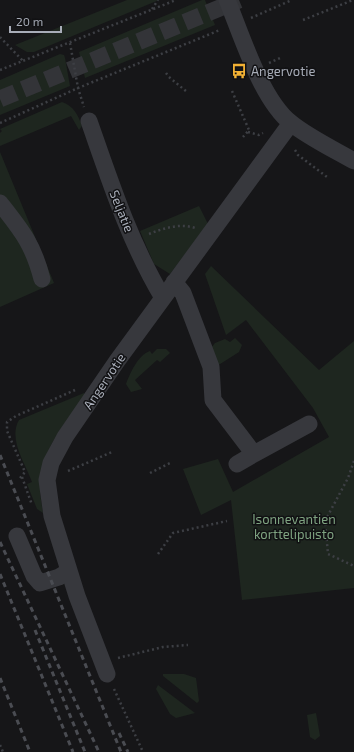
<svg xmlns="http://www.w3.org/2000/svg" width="354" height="752" font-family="'Exo 2',sans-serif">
	<rect width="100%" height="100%" fill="#161618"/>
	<!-- green -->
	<path fill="#1e261f" d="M127,0H159L34,52H27L15,45Z
		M202,0H205L215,25L85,78L79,52Z
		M60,54L64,55L65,58L70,86L0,115V80Z
		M62,102C74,106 78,115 82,126L79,130L71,116L0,146V133L2,131L0,129Z
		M0,152L54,283L0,307Z
		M199,206L208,224L170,274L154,264L140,231Z
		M211,266L319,370L354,341V588L242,600L231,500L201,515L183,469L218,459L233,492L329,437L313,408L246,320L226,335L205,274Z
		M235,338L242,345L239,352L217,366L211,348L215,343L225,339L230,342Z
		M157,349H166L170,353L160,362L157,360L135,380L142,389L131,392L126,384C130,373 138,355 150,351L152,354Z
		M84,393L85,397C63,424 40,452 40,489C40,497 42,505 43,513L37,509L27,484L32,482C25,463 8,439 19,420Z
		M163,674H184L196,678L199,701L197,703L163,676Z
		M158,685L195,713L176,718L170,714L156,689Z
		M316,713L320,736L315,740L310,737L307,715Z"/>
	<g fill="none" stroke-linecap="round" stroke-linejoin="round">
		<!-- minor-tunnel -->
		<path stroke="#333438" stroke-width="17" stroke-dasharray="17 8" stroke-linecap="butt" d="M0,99L239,0"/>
		<!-- path -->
		<path stroke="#3d3f44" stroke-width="2.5" stroke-dasharray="2 3" stroke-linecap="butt" d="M152,9L158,0
			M251,18L292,0
			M303,20L353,0
			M0,37L24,62
			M70,43L78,88L84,107
			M269,63L280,58
			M0,70L176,0
			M166,73L169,77L187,92
			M232,91L249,130L243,137
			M0,123L78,88L220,30
			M248,132L259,135L263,133
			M295,150L298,155L327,177
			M149,234C164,228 180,223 195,228
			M354,461L348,478L325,521L328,554L354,566
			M68,471L112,452
			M150,473L170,463
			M22,477L32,505
			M20,478L25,472L7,431V422L16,416L75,390
			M158,554L173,533L227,521
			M118,658L163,647L188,645
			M114,689L143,752
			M0,745L3,752"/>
		<!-- minor -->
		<path stroke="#37383d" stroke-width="17" d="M227,0C242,36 261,99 291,123C308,137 335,150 354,161
			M89,121C110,181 130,243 163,298
			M0,203C22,231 33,244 42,279
			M174,282L183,293L211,367L213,400L254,454L309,424
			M237,464L254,454
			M17,536L34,576L40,583L59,577L69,571
			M107,674L77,596L52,516L47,480L51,463L65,437L117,361L291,123"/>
		<!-- rail -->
		<path stroke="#4a4c52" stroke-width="3" stroke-dasharray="5 4" stroke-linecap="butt" d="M0,455L121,752
			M0,542L99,752
			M0,574L73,752
			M35,630L85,752
			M0,678L30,752
			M119,733L128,752"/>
	</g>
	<!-- icons -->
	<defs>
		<g id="bus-bare" transform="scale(1.2)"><path d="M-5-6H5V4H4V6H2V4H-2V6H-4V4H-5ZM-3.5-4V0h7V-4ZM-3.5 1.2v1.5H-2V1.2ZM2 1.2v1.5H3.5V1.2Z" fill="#f2b134" stroke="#111113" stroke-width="2.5" paint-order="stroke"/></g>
	</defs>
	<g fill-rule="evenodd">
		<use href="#bus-bare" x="239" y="71"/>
	</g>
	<g text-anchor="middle" stroke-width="3" stroke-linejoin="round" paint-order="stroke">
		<!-- poi labels -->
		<g font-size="13" fill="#a8adb8" stroke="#111113" text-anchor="start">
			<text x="251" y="76">Angervotie</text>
		</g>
		<!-- street labels -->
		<g font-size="13" fill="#a8adb8" stroke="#111113">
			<text transform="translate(122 211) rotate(68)" y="5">Seljatie</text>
			<text transform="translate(104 381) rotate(-56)" y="5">Angervotie</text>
		</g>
		<!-- park labels -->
		<g font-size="13" fill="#7fa381" stroke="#111113">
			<text x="294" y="524">Isonnevantien<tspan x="294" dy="15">korttelipuisto</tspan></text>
		</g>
	</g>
	<!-- scale -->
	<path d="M10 26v6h51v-6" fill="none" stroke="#a8adb8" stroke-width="2"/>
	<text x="16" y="26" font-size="12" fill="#a8adb8" stroke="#111113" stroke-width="3" paint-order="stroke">20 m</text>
</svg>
